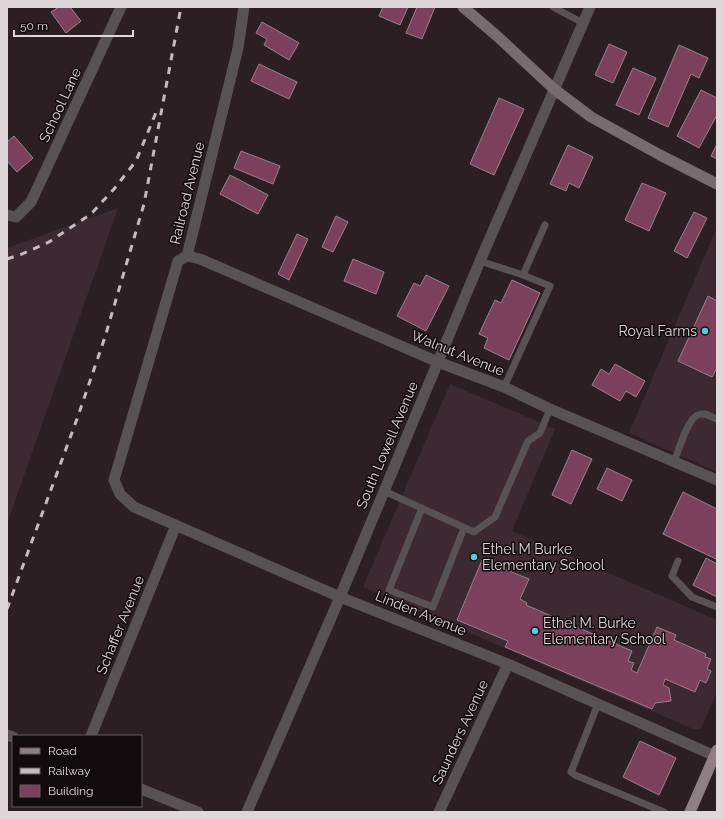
<svg xmlns="http://www.w3.org/2000/svg" width="724" height="819" font-family="Raleway,sans-serif">
	<rect width="100%" height="100%" fill="#2c1f24"/>
	<!-- built -->
	<path fill="#3c2931" d="M118,208L7,524V248Z
		M717,227V472L629,433Z
		M450,384L555,429L512,531L717,620V692L703,724L700,729H693L363,587Z"/>
	<!-- building -->
	<path fill="#7d405c" stroke="#95848a" d="M59,7H70L81,21L66,33L51,12Z
		M383,7H408L400,25L379,16Z
		M417,7H435L422,39L406,33Z
		M262,22L299,43L289,60L264,45L267,39L256,33Z
		M609,44L627,52L613,83L595,75Z
		M679,45L708,58L699,78L691,74L668,127L648,118Z
		M259,64L297,82L289,99L251,81Z
		M633,68L656,78L639,115L616,105Z
		M701,90L717,98V115L699,148L677,136Z
		M499,98L524,109L494,175L470,164Z
		M14,136L33,158L17,172L7,161V142Z
		M717,144V159L711,156Z
		M568,145L593,157L579,188L569,183L566,191L550,184Z
		M241,151L280,166L273,184L234,168Z
		M230,175L268,195L258,214L220,194Z
		M642,183L666,193L649,231L625,220Z
		M694,212L707,218L687,258L674,251Z
		M336,216L348,222L333,252L322,247Z
		M297,234L308,239L289,280L278,274Z
		M353,259L384,272L376,294L344,281Z
		M426,275L449,286L426,331L397,316L414,283L420,286Z
		M512,280L540,293L509,360L484,348L488,338L479,334L495,300L501,303Z
		M708,296L717,301V368L712,377L678,361Z
		M615,364L645,381L636,397L626,391L620,401L592,385L601,369L609,374Z
		M572,450L592,459L571,504L552,495Z
		M607,468L632,480L622,501L597,489Z
		M683,492L717,509V557L716,559L663,534Z
		M706,558L717,564V597L693,585Z
		M482,560L529,579L520,599L527,603L526,605L632,651L628,661L634,663L631,670L637,673L657,627L676,635L674,640L706,654L705,657L711,659L707,669L711,671L706,683L700,680L695,692L665,679L663,685L669,688L671,701L655,703L652,709L505,647L508,641L457,620Z
		M640,741L676,758L659,795L623,777Z"/>
	<g fill="none" stroke-linecap="round" stroke-linejoin="round">
		<!-- service -->
		<path stroke="#595254" stroke-width="7" d="M553,7L583,23
			M480,261L523,275L545,225
			M504,387L550,286L523,275
			M674,462C678,452 687,421 696,416C698,414 703,414 705,414C709,415 713,418 717,419
			M384,491L474,532L495,517L528,441L540,433L550,409
			M422,508L389,590L433,607L464,528
			M678,561L672,576L692,597L717,607
			M598,704L571,772L575,775L664,812"/>
		<!-- minor -->
		<path stroke="#595254" stroke-width="11" d="M244,7L238,48L187,256L178,261L114,480L120,494L134,507L340,597L508,664L715,756
			M7,215L16,217L31,202L121,7
			M187,256L200,259L438,362L504,387L550,409L717,480
			M7,735L13,737
			M91,736L176,525
			M141,789L198,812
			M247,812L340,597L480,261L590,7
			M439,812L508,664"/>
		<!-- secondary -->
		<path stroke="#766b6f" stroke-width="11" d="M463,7L497,36L554,89L591,117L660,155L717,184"/>
		<!-- primary -->
		<path stroke="#8d7f84" stroke-width="11" d="M690,812L717,750"/>
		<!-- rail -->
		<path stroke="#c4bbbe" stroke-width="3" stroke-dasharray="7 7" stroke-linecap="butt" d="M7,259L22,254L49,242L91,214L114,189L136,161L155,115L157,107
			M7,609L77,419L105,337L144,204L181,7"/>
	</g>
	<!-- markers -->
	<g fill="#52ccd6" stroke="#110b0d" stroke-width="1.5">
		<circle cx="705" cy="331" r="4"/>
		<circle cx="474" cy="557" r="4"/>
		<circle cx="535" cy="631" r="4"/>
	</g>
	<g text-anchor="middle" stroke-width="3" stroke-linejoin="round" paint-order="stroke">
		<!-- street labels -->
		<g font-size="14" fill="#e0d7da" stroke="#110b0d">
			<text transform="translate(60 105) rotate(-65)" y="5">School Lane</text>
			<text transform="translate(187 193) rotate(-76)" y="5">Railroad Avenue</text>
			<text transform="translate(458 353) rotate(22)" y="5">Walnut Avenue</text>
			<text transform="translate(387 445) rotate(-67)" y="5">South Lowell Avenue</text>
			<text transform="translate(421 613) rotate(22)" y="5">Linden Avenue</text>
			<text transform="translate(120 625) rotate(-68)" y="5">Schaffer Avenue</text>
			<text transform="translate(460 732) rotate(-65)" y="5">Saunders Avenue</text>
		</g>
		<!-- poi labels -->
		<g font-size="14" fill="#e0d7da" stroke="#110b0d" text-anchor="start">
			<text x="697" y="336" text-anchor="end">Royal Farms</text>
			<text x="482" y="554">Ethel M Burke<tspan x="482" dy="16">Elementary School</tspan></text>
			<text x="543" y="628">Ethel M. Burke<tspan x="543" dy="16">Elementary School</tspan></text>
		</g>
	</g>
	<!-- border -->
	<rect width="724" height="819" fill="none" stroke="#e0d7da" stroke-width="16"/>
	<!-- legend -->
	<rect x="12" y="735" width="130" height="72" fill="#110b0d" stroke="#645d5f"/>
	<rect x="20" y="748" width="20" height="6" fill="#8d7f84" stroke="#645d5f"/>
	<text x="48" y="755" font-size="12" fill="#e0d7da">Road</text>
	<rect x="20" y="768" width="20" height="6" fill="#c4bbbe" stroke="#645d5f"/>
	<text x="48" y="775" font-size="12" fill="#e0d7da">Railway</text>
	<rect x="20" y="785" width="20" height="12" fill="#7d405c" stroke="#645d5f"/>
	<text x="48" y="795" font-size="12" fill="#e0d7da">Building</text>
	<!-- scale -->
	<path d="M14 30v6h119v-6" fill="none" stroke="#e0d7da" stroke-width="2"/>
	<text x="20" y="30" font-size="12" fill="#e0d7da" stroke="#110b0d" stroke-width="3" paint-order="stroke">50 m</text>
</svg>
